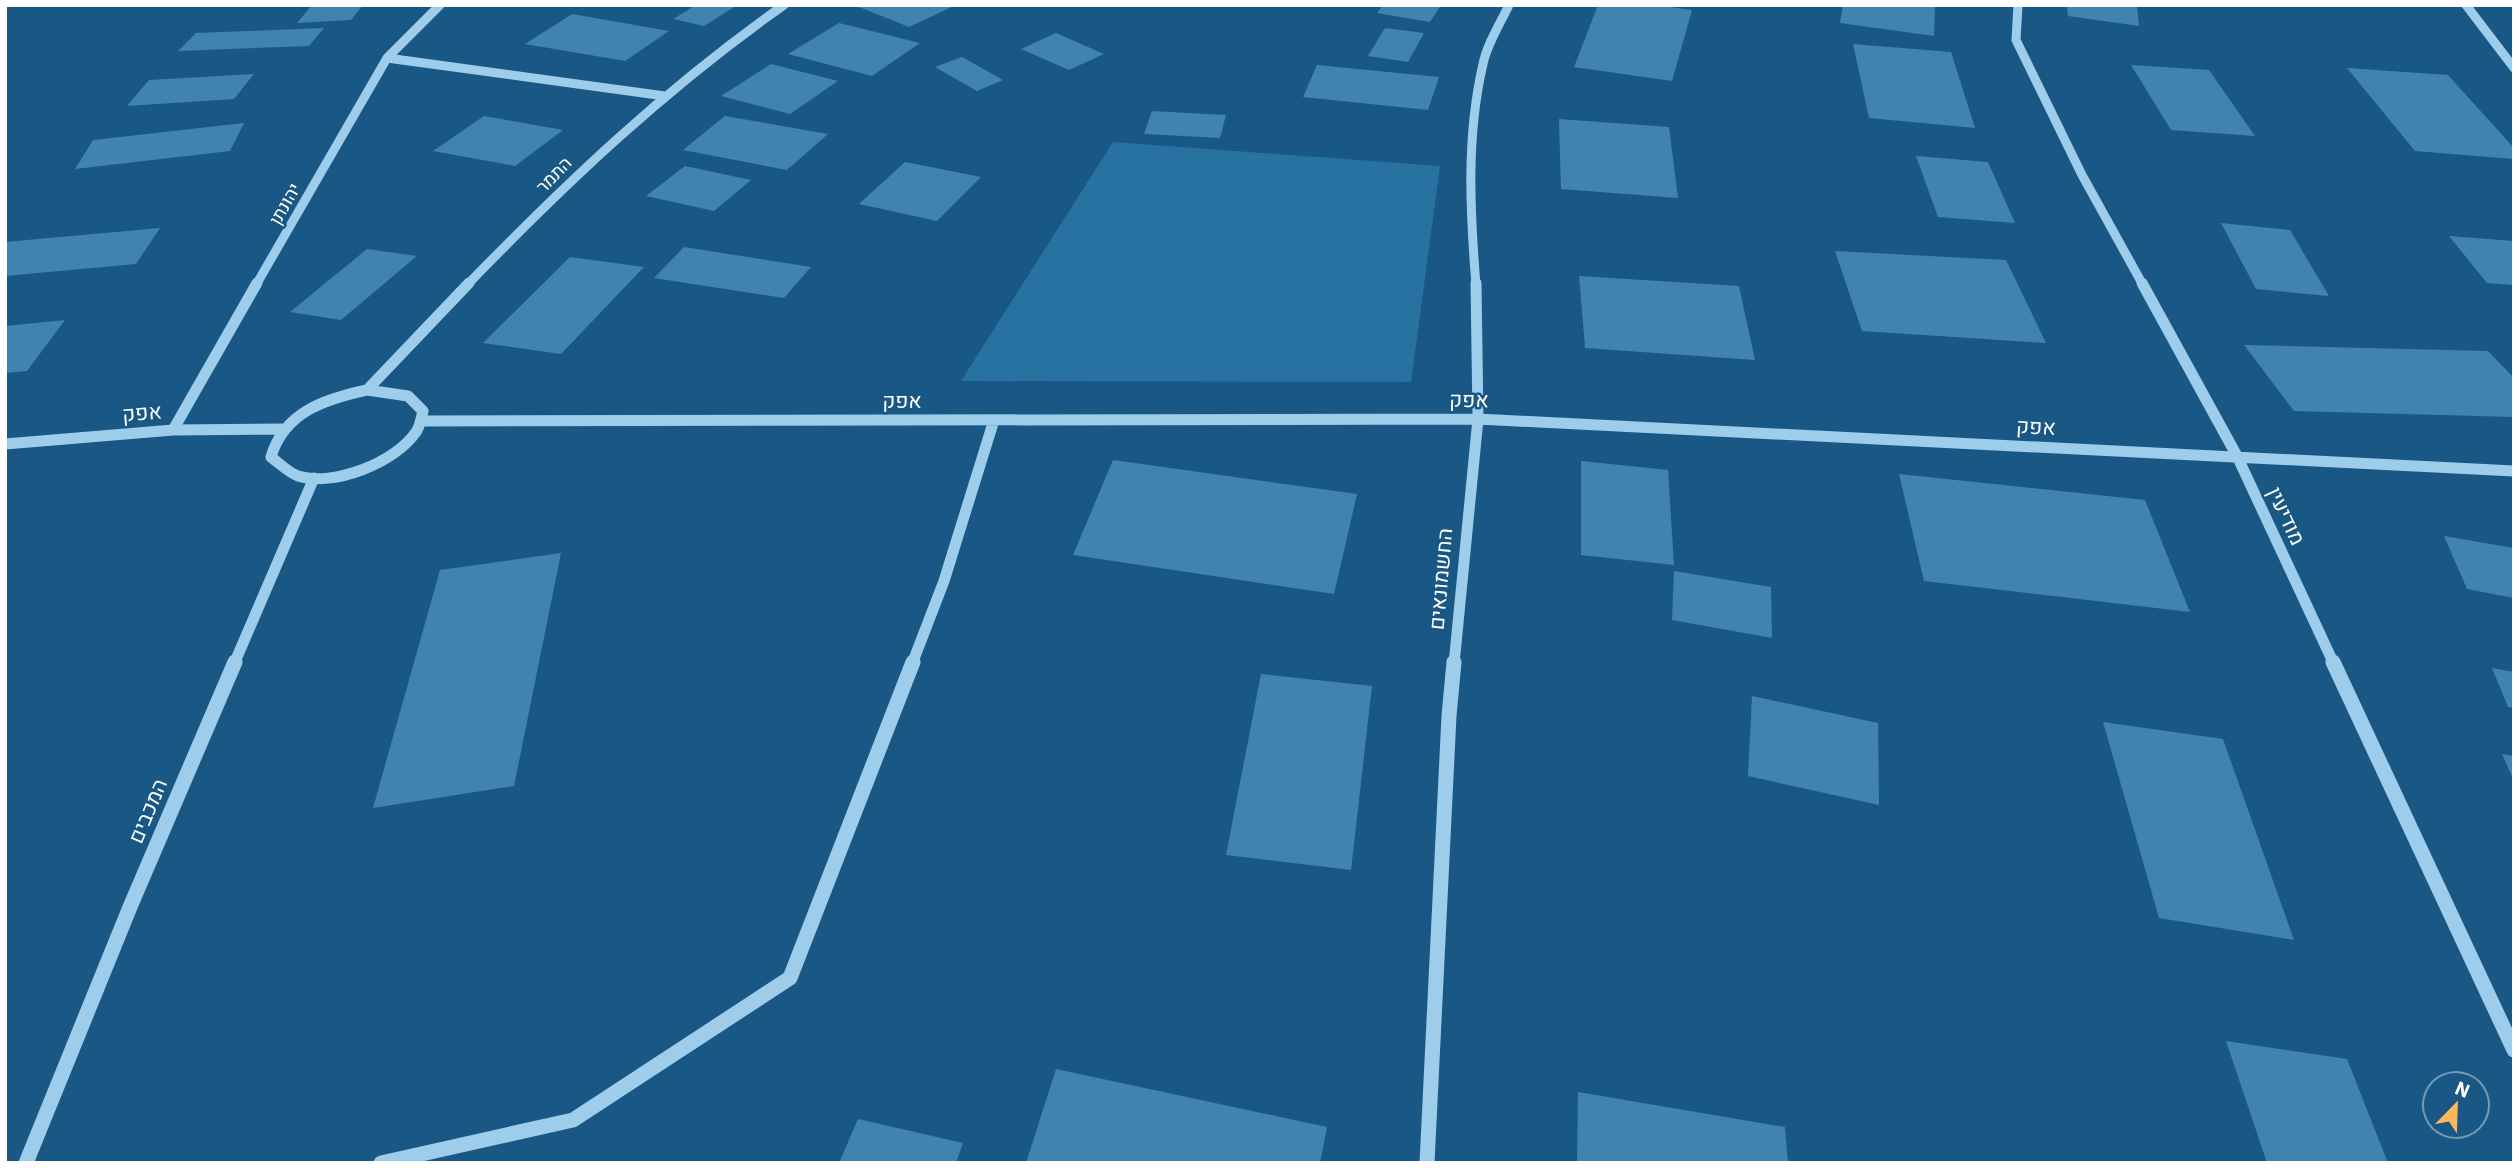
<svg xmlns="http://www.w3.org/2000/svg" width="2519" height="1168" font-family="'IBM Plex Sans',Heebo,sans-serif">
	<rect width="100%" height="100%" fill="#195884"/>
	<!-- green -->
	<path fill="#2872a2" d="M1113,142L1440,166L1411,382L961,381Z"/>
	<!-- building -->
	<path fill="#4183ae" d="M312,5H363L351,20L297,23Z
		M696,5H724L734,7L704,26L673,19Z
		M854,5H956L909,27Z
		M1383,5H1441L1430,22L1377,13Z
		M1598,5H1655L1692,10L1672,81L1574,67Z
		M1843,5H1935L1934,36L1840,23Z
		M2067,5H2137L2139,26L2068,16Z
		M572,14L669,31L625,61L525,44Z
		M839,23L920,43L872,76L788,54Z
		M324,28L309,46L178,51L196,33Z
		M1385,28L1424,33L1408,62L1368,56Z
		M1056,33L1104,54L1069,70L1021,49Z
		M1853,44L1951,52L1975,128L1869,118Z
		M962,57L1003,80L977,91L935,67Z
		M771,64L838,81L790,114L721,96Z
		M1317,65L1439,77L1428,110L1303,97Z
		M2131,65L2209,70L2255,136L2171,130Z
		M2347,68L2448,75L2514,148V159L2415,151Z
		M254,74L234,99L127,106L149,80Z
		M1152,111L1226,115L1220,138L1144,134Z
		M484,116L563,130L515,166L433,151Z
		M725,116L828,134L787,170L683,150Z
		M1559,119L1669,127L1678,198L1561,189Z
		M244,123L230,151L75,169L93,140Z
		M1916,156L1988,162L2015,223L1938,217Z
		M905,162L981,177L937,221L859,204Z
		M685,166L751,180L714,211L646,196Z
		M2221,223L2290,230L2329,296L2256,289Z
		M160,228L136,264L5,276V242Z
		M2449,236L2514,241V285L2487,283Z
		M684,247L811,267L784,298L654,278Z
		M367,249L417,256L341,320L290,312Z
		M1835,251L2006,260L2046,343L1862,331Z
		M570,257L644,267L561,354L483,343Z
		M1579,276L1739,286L1755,360L1585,348Z
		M65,320L27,371L5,373V326Z
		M2244,345L2488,351L2514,378V417L2294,411Z
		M1113,460L1357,494L1334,594L1073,555Z
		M1581,461L1668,470L1674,565L1581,555Z
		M1899,474L2145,500L2190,612L1924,581Z
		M2444,536L2514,548V598L2467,589Z
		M561,553L514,786L373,808L440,570Z
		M1674,571L1771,587L1772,638L1672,620Z
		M2492,668L2514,672V708L2508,707Z
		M1261,674L1372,686L1351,870L1226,855Z
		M1752,696L1878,723L1879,805L1748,776Z
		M2103,722L2223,739L2294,940L2159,918Z
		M2502,754L2514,756V781Z
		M2226,1041L2347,1059L2388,1163H2267Z
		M1056,1069L1327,1127L1320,1163H1026Z
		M1578,1092L1785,1127L1788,1163H1577Z
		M858,1119L963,1143L956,1163H839Z"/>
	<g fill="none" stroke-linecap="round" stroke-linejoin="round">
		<!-- minor-far2 -->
		<path stroke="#9ecdec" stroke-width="9" d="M2018,5L2016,40L2082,175L2143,285
			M2466,5L2514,68
			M387,58L665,96
			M256,285L387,58L440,5
			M467,285C567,182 666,88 784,5
			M1476,285C1470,211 1466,137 1483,64C1487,44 1500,24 1509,5"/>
		<!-- minor-far1 -->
		<path stroke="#9ecdec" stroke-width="11" d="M2142,283L2237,456L2334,664
			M367,390L469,283
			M367,390L408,396L423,411C421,418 420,427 416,432C395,463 333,487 298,476C289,473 279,463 271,457C284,412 325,399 367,390Z
			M423,421L1478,419L2514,471
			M173,430L257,283
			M5,444L173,430L282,429
			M234,664L314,478
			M912,664L944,581L994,420
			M1454,664L1478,419L1476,283"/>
		<!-- minor -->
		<path stroke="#9ecdec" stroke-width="15" d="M2333,662L2514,1050
			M26,1163L130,907L235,662
			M381,1163L573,1120L790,978L913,662
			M1427,1163L1449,716L1454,662"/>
	</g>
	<g text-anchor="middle" stroke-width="5" stroke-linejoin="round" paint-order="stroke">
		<!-- far-street labels -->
		<g font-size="18" fill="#fff" stroke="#195884">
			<text transform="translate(554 175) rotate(-46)" y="6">התמר</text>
			<text transform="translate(285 204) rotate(-60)" y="6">יהונתן</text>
		</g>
		<!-- street labels -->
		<g font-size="21" fill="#fff" stroke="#195884">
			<text transform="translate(1469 400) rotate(1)" y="7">אפק</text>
			<text x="902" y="408">אפק</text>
			<text transform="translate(142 413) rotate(-5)" y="7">אפק</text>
			<text transform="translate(2036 427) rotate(3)" y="7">אפק</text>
			<text transform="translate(2286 516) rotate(65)" y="7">מודיעין</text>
			<text transform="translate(1441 579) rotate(-85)" y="7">החשמונאים</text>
			<text transform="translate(148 811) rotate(-67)" y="7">המכבים</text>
		</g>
	</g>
	<!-- border -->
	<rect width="2519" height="1168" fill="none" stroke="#ffffff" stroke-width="14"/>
	<!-- north arrow -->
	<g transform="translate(2456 1105) rotate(23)"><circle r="33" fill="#195884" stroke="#759bb5" stroke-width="2"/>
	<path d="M0-5L12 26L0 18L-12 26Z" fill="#ffb559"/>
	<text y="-10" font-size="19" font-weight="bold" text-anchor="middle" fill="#ffffff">N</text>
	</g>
</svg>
